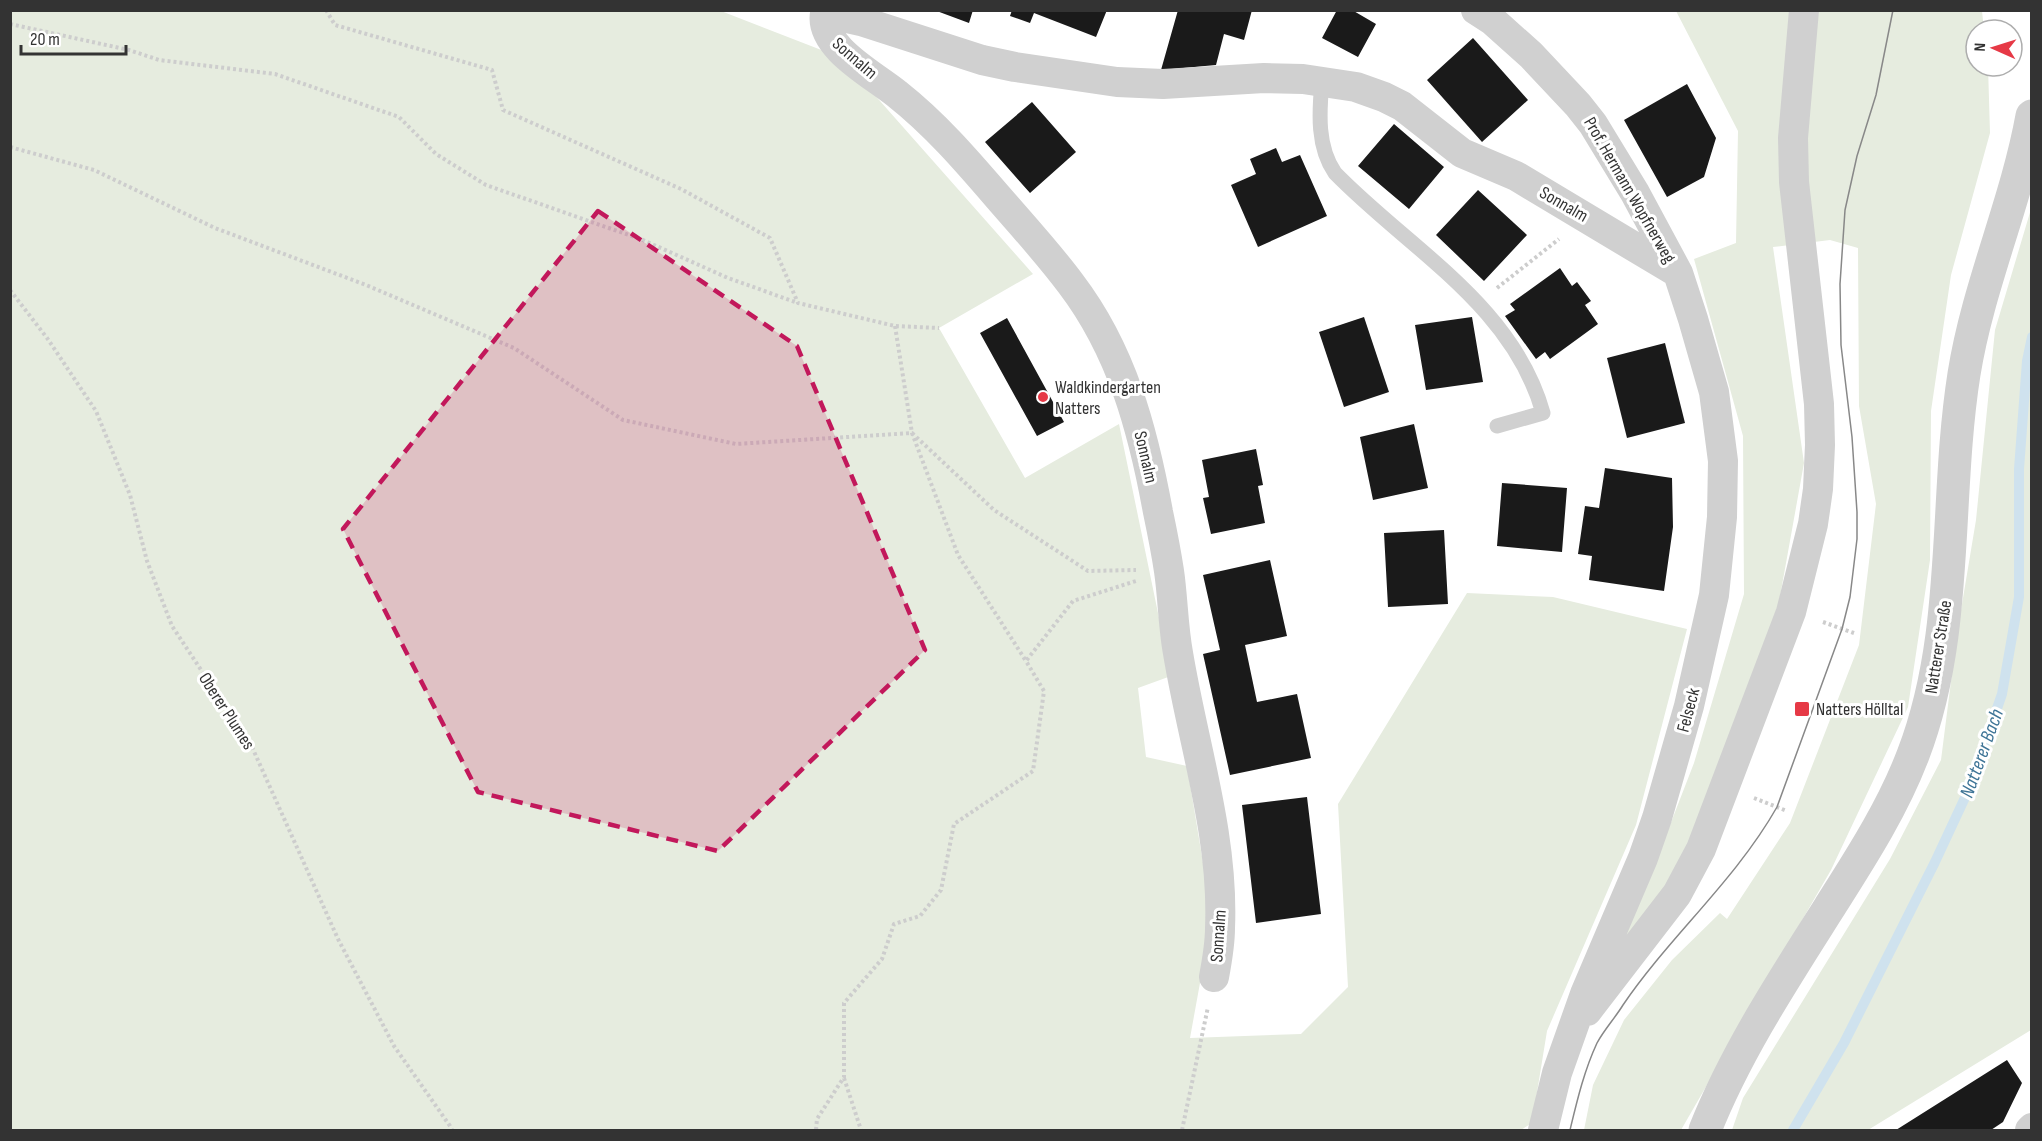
<svg xmlns="http://www.w3.org/2000/svg" width="2042" height="1141" font-family="'Sofia Sans Condensed',sans-serif">
	<rect width="100%" height="100%" fill="#fff"/>
	<!-- green -->
	<path fill="#e6ecdf" d="M10,11H721L842,58L1033,274L939,328L1025,478L1119,424L1171,676L1138,688L1146,757L1187,766L1212,917L1190,1038L1301,1034L1348,987L1338,804L1467,593L1553,597L1687,629L1636,825L1547,1031L1532,1123L1521,1130H11Z
		M1676,11H1982L1984,30H1976V66H1988L1990,133L1951,275L1931,411L1930,560L1908,707L1831,870L1681,1130H1584L1593,1085L1624,1020L1672,960L1720,913L1727,919L1790,823L1859,645L1876,504L1859,406L1858,248L1830,240L1773,247L1804,463L1779,602L1694,851L1611,962L1658,856L1694,763L1744,594L1743,436L1694,259L1736,243L1738,131Z
		M2031,209V1030L1868,1130H1732L1743,1098L1890,859L1941,760L1957,634L1976,520L1995,330Z"/>
	<g fill="none" stroke-linecap="round" stroke-linejoin="round">
		<!-- stream -->
		<path stroke="#cfe2ee" stroke-width="10" d="M1793,1130L1844,1043L1935,862L1969,789L2002,694L2019,597V469L2027,361L2032,337"/>
	</g>
	<!-- building -->
	<path fill="#1a1a1a" d="M934,10H973L969,23Z
		M1012,10H1107L1096,37L1034,13L1030,23L1010,16Z
		M1178,10H1252L1244,40L1224,34L1216,65L1161,70Z
		M1337,10H1352L1376,24L1358,57L1322,38Z
		M1473,38L1528,100L1482,142L1427,80Z
		M1687,84L1716,138L1704,177L1667,197L1624,120Z
		M1032,102L1076,152L1030,193L985,142Z
		M1394,124L1444,167L1409,209L1358,166Z
		M1276,148L1282,162L1300,155L1327,216L1258,247L1231,185L1256,174L1250,159Z
		M1478,190L1527,235L1484,281L1436,235Z
		M1560,268L1572,286L1577,282L1591,301L1585,305L1598,324L1550,359L1545,352L1536,359L1505,316L1515,310L1510,304Z
		M1364,317L1389,392L1344,407L1319,332Z
		M1472,317L1483,382L1426,390L1415,325Z
		M1007,318L1064,422L1037,436L980,333Z
		M1665,343L1685,423L1627,438L1607,358Z
		M1414,424L1428,488L1373,500L1360,437Z
		M1256,449L1263,485L1258,486L1265,523L1211,534L1203,498L1209,497L1202,460Z
		M1605,468L1672,478L1673,527L1664,591L1589,580L1592,556L1578,554L1585,506L1599,508Z
		M1502,483L1567,488L1562,552L1497,546Z
		M1444,530L1448,604L1388,607L1384,533Z
		M1270,560L1287,636L1245,645L1257,702L1297,694L1311,758L1230,775L1203,654L1220,650L1203,575Z
		M1307,797L1321,914L1256,923L1242,805Z
		M2007,1060L2022,1083L2003,1122L1991,1130H1896Z"/>
	<g fill="none" stroke-linecap="round" stroke-linejoin="round">
		<!-- path -->
		<path stroke="#cdcdcd" stroke-width="4" stroke-dasharray="3 3" stroke-linecap="butt" d="M326,10L335,25L492,70L503,110L681,189L770,238L798,303L895,326L939,328
			M10,24L129,50L159,60L275,74L399,117L436,154L486,185L643,240L728,278L798,303
			M10,147L94,170L215,228L366,285L514,348L623,420L736,444L912,433L994,510L1088,571L1136,570
			M1497,288L1559,239
			M10,290L47,338L96,411L130,495L147,561L172,626L252,747L338,939L394,1046L450,1126L452,1130
			M895,326L912,433L958,555L1026,661
			M1823,622L1854,633
			M1754,798L1787,811
			M844,1078L861,1130
			M816,1130L817,1119L844,1077V1003L882,959L894,924L920,916L941,890L954,824L1033,771L1044,691L1026,661L1073,601L1136,581
			M1182,1130L1208,1007"/>
		<!-- service -->
		<path stroke="#d0d0d0" stroke-width="15" d="M1322,82C1319,113 1317,147 1335,173C1409,249 1513,305 1543,413L1497,426"/>
		<!-- minor -->
		<path stroke="#d0d0d0" stroke-width="30" d="M1476,10L1493,21L1531,55L1578,105L1593,124L1635,193L1678,273L1693,319L1714,392L1723,461L1722,517L1714,595L1689,706L1657,818L1643,858L1585,994L1557,1073L1543,1130
			M1214,977C1217,961 1220,944 1220,928C1224,835 1193,744 1178,653C1173,626 1173,598 1169,571C1166,551 1162,531 1158,512C1143,430 1122,351 1071,284C1048,253 1022,225 997,196C966,160 935,124 897,94C874,75 819,47 825,13L861,21L982,60L1015,67L1117,82L1163,84L1264,78L1303,79L1356,87L1384,97L1402,106L1462,153L1516,176L1678,273
			M1587,1011L1677,894L1701,849L1791,612L1813,524L1818,489L1820,445L1819,404L1794,182L1793,138L1804,10
			M2030,1130L2032,1128"/>
		<!-- tertiary -->
		<path stroke="#d0d0d0" stroke-width="33" d="M1705,1130C1736,1052 1784,979 1829,908C1860,859 1892,810 1913,755C1960,633 1944,501 1964,374C1978,286 2016,204 2032,116"/>
		<!-- tram -->
		<path stroke="#888" stroke-width="1.5" d="M1570,1130C1577,1101 1584,1071 1597,1043C1604,1030 1615,1018 1623,1005C1670,936 1735,881 1777,807L1842,629L1850,597L1857,539V512L1852,437L1841,345L1840,284L1845,210L1857,156L1876,95L1893,10"/>
	</g>
	<!-- marked area -->
	<path fill="#c2185b" fill-opacity="0.2" stroke="#c2185b" stroke-width="4.5" stroke-dasharray="12 8" stroke-linejoin="round" d="M598,211L797,346L925,650L718,851L478,792L343,529Z"/>
	<!-- markers -->
	<g fill="#e63946" stroke="#fff" stroke-width="2">
		<circle cx="1043" cy="397" r="6"/>
		<rect x="1794" y="701" width="16" height="16" rx="3"/>
	</g>
	<g text-anchor="middle" stroke-width="6" stroke-linejoin="round" paint-order="stroke">
		<!-- street labels -->
		<g font-size="18" fill="#333" stroke="#fff">
			<text transform="translate(855 58) rotate(41)" y="6">Sonnalm</text>
			<text transform="translate(1630 190) rotate(60)" y="6">Prof. Hermann Wopfnerweg</text>
			<text transform="translate(1564 204) rotate(30)" y="6">Sonnalm</text>
			<text transform="translate(1146 457) rotate(77)" y="6">Sonnalm</text>
			<text transform="translate(1938 647) rotate(-81)" y="6">Natterer Straße</text>
			<text transform="translate(1688 710) rotate(-75)" y="6">Felseck</text>
			<text transform="translate(227 711) rotate(57)" y="6">Oberer Plumes</text>
			<text transform="translate(1218 936) rotate(-86)" y="6">Sonnalm</text>
		</g>
		<!-- poi labels -->
		<g font-size="18" fill="#333" stroke="#fff" text-anchor="start">
			<text x="1055" y="393">Waldkindergarten<tspan x="1055" dy="21">Natters</tspan></text>
			<text x="1816" y="715">Natters Hölltal</text>
		</g>
		<!-- water labels -->
		<g font-size="20" font-style="italic" fill="#3f7597" stroke="#fff">
			<text transform="translate(1981 753) rotate(-70)" y="7">Natterer Bach</text>
		</g>
	</g>
	<!-- border -->
	<rect width="2042" height="1141" fill="none" stroke="#333333" stroke-width="24"/>
	<!-- north arrow -->
	<g transform="translate(1994 48) rotate(273)"><circle r="28" fill="#ffffff" stroke="#adadad" stroke-width="1.5"/>
	<path d="M0-4.5L10 22L0 15L-10 22Z" fill="#e63946"/>
	<text y="-9" font-size="16" font-weight="bold" text-anchor="middle" fill="#333333">N</text>
	</g>
	<!-- scale -->
	<path d="M21 45v9h105v-9" fill="none" stroke="#333333" stroke-width="3"/>
	<text x="30" y="45" font-size="18" fill="#333333" stroke="#ffffff" stroke-width="4.5" paint-order="stroke">20 m</text>
</svg>
